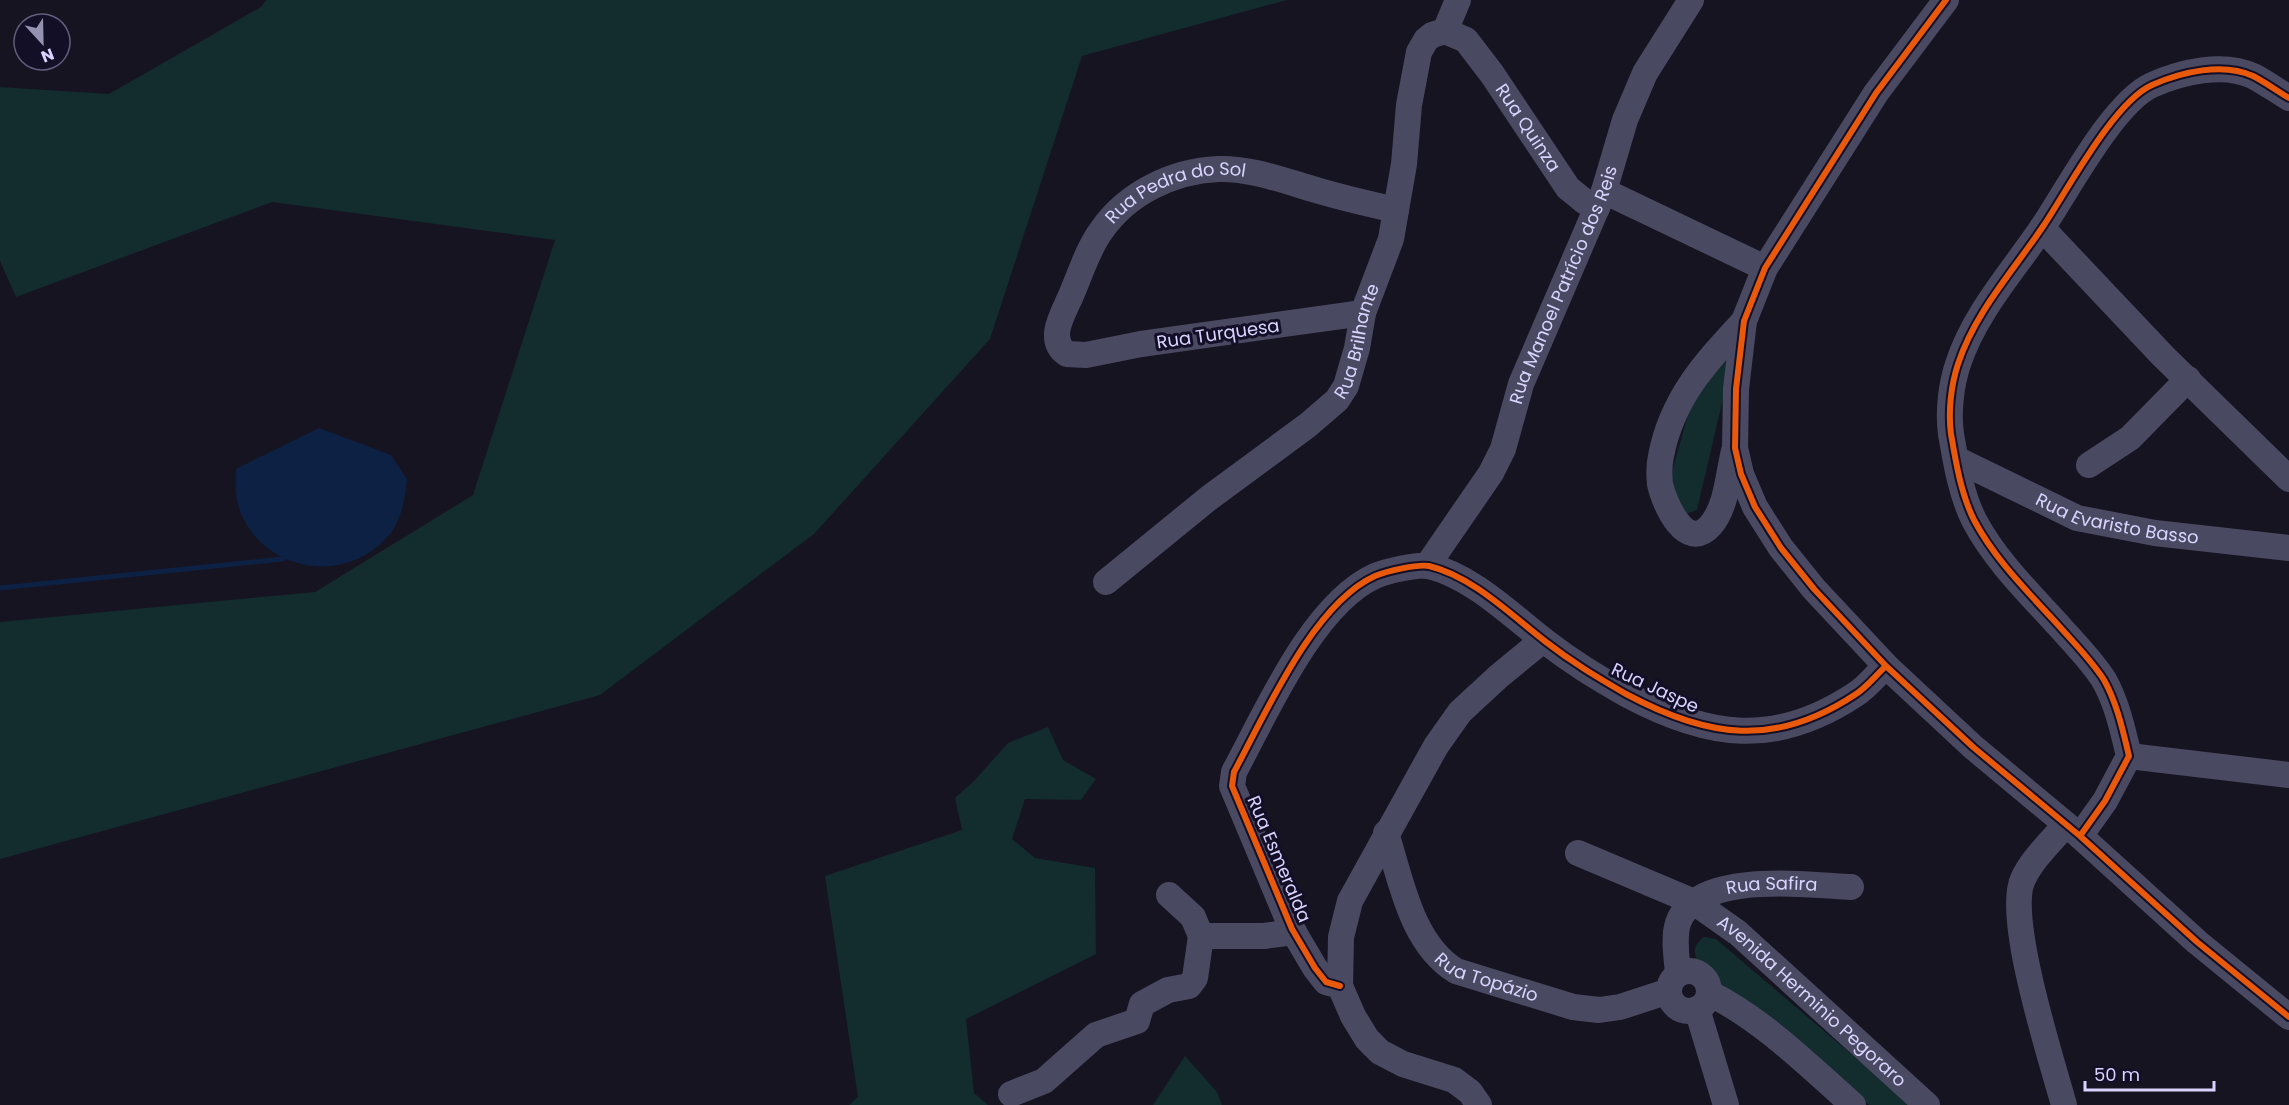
<svg xmlns="http://www.w3.org/2000/svg" width="2289" height="1105" font-family="Poppins,sans-serif">
	<rect width="100%" height="100%" fill="#161421"/>
	<!-- green -->
	<path fill="#132c2d" d="M266,0H1287L1082,56L990,339L814,534L600,695L0,859V622L315,592L473,495L555,240L272,202L16,297L0,261V87L109,94L261,7Z
		M1736,343L1697,510L1683,515L1675,498L1671,475L1688,415L1720,356Z
		M1048,727L1063,760L1096,779L1081,800L1025,799L1012,839L1035,858L1095,868L1096,954L966,1019L974,1093L988,1105H849L858,1097L825,876L962,830L955,798L974,781L1008,743Z
		M1704,937L1716,939L1911,1105H1869L1698,965C1694,952 1692,946 1704,937Z
		M1185,1056L1217,1092L1222,1105H1153Z"/>
	<!-- water -->
	<path fill="#0d2144" d="M319,428L391,455L407,479C405,499 402,519 389,535C349,583 271,575 243,518C235,503 235,486 236,469Z"/>
	<g fill="none" stroke-linecap="round" stroke-linejoin="round">
		<!-- stream -->
		<path stroke="#0d2144" stroke-width="5" d="M0,588L283,559"/>
		<!-- minor -->
		<g stroke="#4a4962" stroke-width="26">
			<path d="M1946,0L1876,93L1765,268L1744,321L1736,389L1735,448L1741,474L1755,507L1781,548L1814,589L1886,666L1973,747L2080,836L2197,942L2289,1017"/>
			<path d="M1445,31L1458,0"/>
			<path d="M1604,191L1765,268"/>
			<path d="M2042,228L2163,356L2289,479"/>
			<path id="s1" d="M1363,313L1141,344L1086,355L1067,354C1045,339 1065,311 1072,293C1081,272 1088,249 1101,231C1127,193 1173,171 1218,169C1251,168 1285,181 1316,190C1343,198 1369,204 1396,210"/>
			<path d="M1734,451C1728,475 1727,506 1711,525C1686,554 1664,503 1660,484C1659,475 1659,465 1661,456C1672,398 1706,362 1744,321"/>
			<path id="s2" d="M1956,459L2077,518L2155,533L2289,548"/>
			<path d="M2089,465L2130,438L2188,379"/>
			<path id="s3" d="M1427,566L1491,473L1503,449L1521,384L1604,191L1625,120L1645,73L1691,0"/>
			<path id="s4" d="M1106,582L1209,498L1308,425L1337,400L1346,386L1357,348L1363,313L1391,239L1404,164L1409,105L1419,52L1426,40L1432,35L1445,31L1466,40L1492,74L1568,188L1584,201L1597,208"/>
			<path d="M2129,756L2289,775"/>
			<path id="s5" d="M1386,833C1401,880 1411,943 1456,971L1573,1007L1599,1010L1620,1007L1669,991"/>
			<path d="M2080,836L2105,801L2129,756C2123,731 2117,703 2104,680C2092,661 2074,643 2059,626C2029,593 1995,560 1974,520C1961,494 1956,463 1951,434C1948,412 1951,385 1958,364C1975,312 2014,270 2044,225C2068,189 2114,102 2152,85C2181,72 2223,62 2253,76C2265,82 2277,91 2289,98"/>
			<path id="s6" d="M1578,853L1694,902L1738,933L1927,1105"/>
			<path d="M1169,895L1193,917L1201,936H1264L1294,932"/>
			<circle cx="1689" cy="991" r="20"/>
			<path id="s7" d="M1678,974C1677,958 1673,939 1678,923C1696,870 1808,885 1851,887"/>
			<path d="M1340,986L1326,982L1315,968L1292,929L1232,786L1234,772C1266,713 1313,604 1375,576C1387,571 1417,564 1429,566C1472,576 1512,616 1546,642C1573,663 1597,677 1626,694C1708,738 1775,748 1856,694C1867,687 1876,675 1886,666"/>
			<path d="M1709,993C1763,1020 1808,1065 1853,1105"/>
			<path d="M1697,1009L1726,1105"/>
			<path d="M1011,1094L1044,1081L1096,1035L1137,1021L1142,1004L1168,990L1189,986L1195,978L1201,936"/>
			<path d="M1479,1105L1470,1092L1454,1080L1403,1064L1380,1052L1367,1039L1353,1016L1340,986L1341,937L1350,901L1436,746L1460,712L1499,676L1543,640"/>
			<path d="M2064,1105C2052,1061 2005,917 2023,879C2032,859 2051,842 2065,825"/>
		</g>
		<!-- cycleway casing -->
		<g stroke="#130f26" stroke-width="10">
			<path id="cycleway" d="M1946,0L1876,93L1765,268L1744,321L1736,389L1735,448L1741,474L1755,507L1781,548L1814,589L1886,666L1973,747L2080,836L2197,942L2289,1017
				M2080,836L2105,801L2129,756C2123,731 2117,703 2104,680C2092,661 2074,643 2059,626C2029,593 1995,560 1974,520C1961,494 1956,463 1951,434C1948,412 1951,385 1958,364C1975,312 2014,270 2044,225C2068,189 2114,102 2152,85C2181,72 2223,62 2253,76C2265,82 2277,91 2289,98
				M1340,986L1326,982L1315,968L1292,929L1232,786L1234,772C1266,713 1313,604 1375,576C1387,571 1417,564 1429,566C1472,576 1512,616 1546,642C1573,663 1597,677 1626,694C1708,738 1775,748 1856,694C1867,687 1876,675 1886,666"/>
		</g>
		<!-- cycleway -->
		<use href="#cycleway" stroke="#e8590c" stroke-width="6"/>
	</g>
	<g text-anchor="middle" stroke-width="6" stroke-linejoin="round" paint-order="stroke">
		<!-- street labels -->
		<g font-size="18" fill="#d9d4ff" stroke="#130f26">
			<text dy="6" stroke="none"><textPath href="#s4" startOffset="820">Rua Quinza</textPath></text>
			<text dy="6" stroke="none"><textPath href="#s1" startOffset="524">Rua Pedra do Sol</textPath></text>
			<text dy="6" stroke="none"><textPath href="#s3" startOffset="315">Rua Manoel Patrício dos Reis</textPath></text>
			<text transform="translate(1218 334) rotate(-8)" y="6">Rua Turquesa</text>
			<text dy="6" stroke="none"><textPath href="#s4" startOffset="357">Rua Brilhante</textPath></text>
			<text dy="6" stroke="none"><textPath href="#s2" startOffset="174">Rua Evaristo Basso</textPath></text>
			<text transform="translate(1655 688) rotate(25)" y="6">Rua Jaspe</text>
			<text transform="translate(1279 859) rotate(67)" y="6">Rua Esmeralda</text>
			<text dy="6" stroke="none"><textPath href="#s7" startOffset="159">Rua Safira</textPath></text>
			<text dy="6" stroke="none"><textPath href="#s5" startOffset="189">Rua Topázio</textPath></text>
			<text dy="6" stroke="none"><textPath href="#s6" startOffset="280">Avenida Herminio Pegoraro</textPath></text>
		</g>
	</g>
	<!-- north arrow -->
	<g transform="translate(42 42) rotate(158)"><circle r="28" fill="#130f26" stroke="#625e7d" stroke-width="1.5"/>
	<path d="M0-4.5L10 22L0 15L-10 22Z" fill="#9591b1"/>
	<text y="-9" font-size="16" font-weight="bold" text-anchor="middle" fill="#d9d4ff">N</text>
	</g>
	<!-- scale -->
	<path d="M2085 1081v9h129v-9" fill="none" stroke="#d9d4ff" stroke-width="3"/>
	<text x="2094" y="1081" font-size="18" fill="#d9d4ff" stroke="#130f26" stroke-width="4.5" paint-order="stroke">50 m</text>
</svg>
